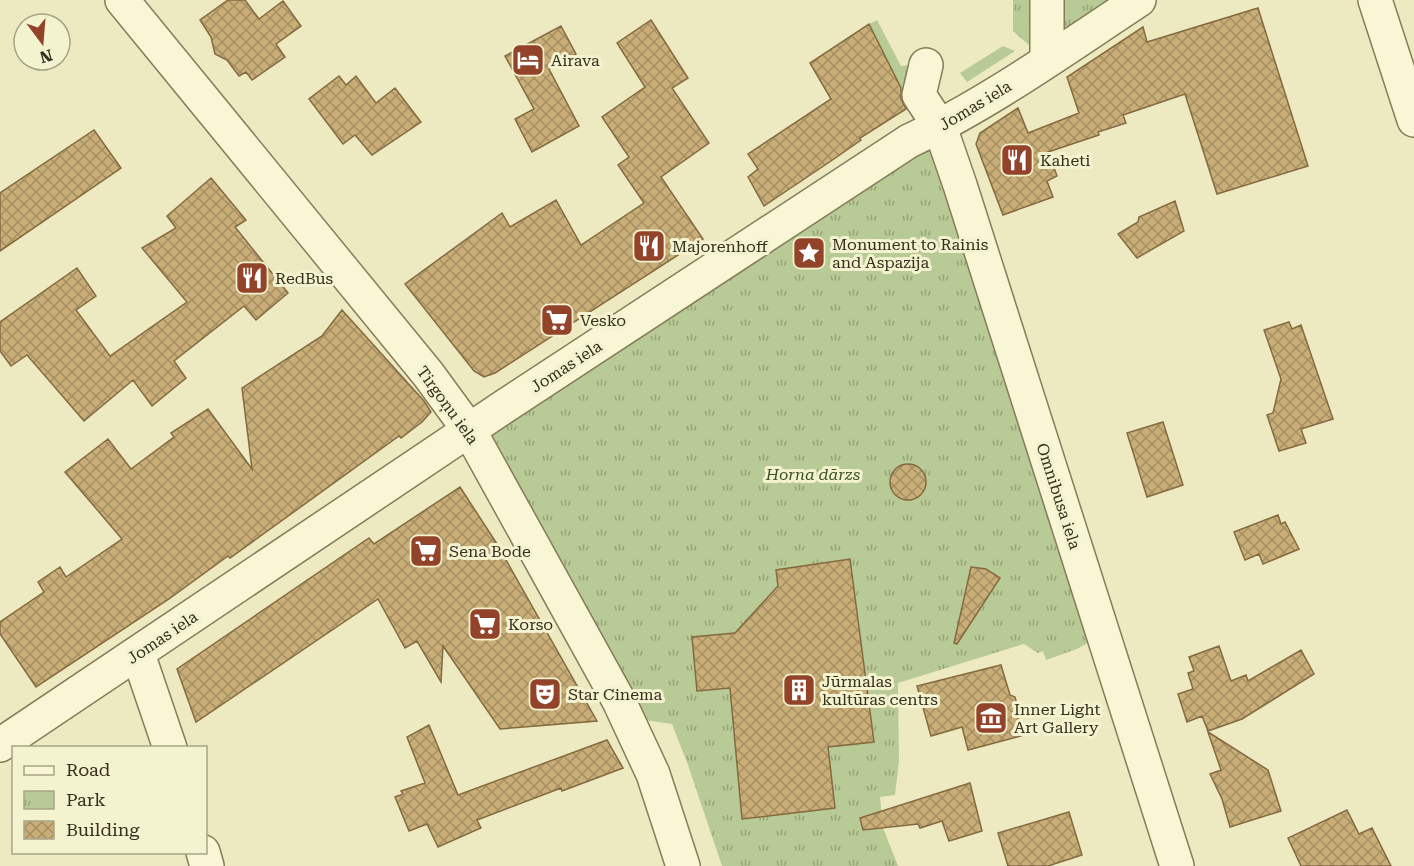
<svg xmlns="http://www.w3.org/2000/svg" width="1414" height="866" font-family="'Roboto Serif',serif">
	<defs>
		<pattern id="park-tufts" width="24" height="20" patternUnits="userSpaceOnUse" patternTransform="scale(1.5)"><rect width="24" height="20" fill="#b8ca95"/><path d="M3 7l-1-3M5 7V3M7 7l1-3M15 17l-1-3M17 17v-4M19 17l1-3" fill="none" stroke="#96a479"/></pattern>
		<pattern id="building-cross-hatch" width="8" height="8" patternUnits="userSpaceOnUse" patternTransform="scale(1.5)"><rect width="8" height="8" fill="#caae78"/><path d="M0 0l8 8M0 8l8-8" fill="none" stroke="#a58e62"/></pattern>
	</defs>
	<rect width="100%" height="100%" fill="#edeac1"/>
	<!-- green -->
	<path fill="#b8ca95" d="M877,20L901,66L921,64L916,88L902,89L869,24Z
		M1003,46L1015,51L967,82L960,73Z"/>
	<!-- park -->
	<path fill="url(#park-tufts)" d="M1013,0H1139L1047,61L1013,31Z
		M940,127L1103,634L1077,649L1046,660L1043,651L1038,653L1024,644L898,683L899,761L895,795L880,797L883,828L898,866H722L688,765L672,724L644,720L469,430Z"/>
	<!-- building -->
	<path fill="url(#building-cross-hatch)" stroke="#846b3f" stroke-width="1.5" d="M228,0H245L259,19L283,1L301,26L276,44L285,57L252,80L246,72L239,76L227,60L215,54L211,37L200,20Z
		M1258,8L1308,166L1217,194L1185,94L1123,115L1126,123L1098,132L1099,135L1048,152L1057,176L1047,181L1053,197L1003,215L976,144L980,133L1018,108L1028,133L1079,113L1067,77L1143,27L1147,42Z
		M651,20L688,78L672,88L709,143L661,177L703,239L495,373L484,377L474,371L405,284L502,213L510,227L556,200L581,245L644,203L618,165L629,157L602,117L645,87L617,43Z
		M869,24L901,88V99L906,109L860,138L861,140L831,161L764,206L748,177L758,169L748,154L831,99L810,63Z
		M561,26L576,54L549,69L579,126L532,152L515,119L534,109L505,56Z
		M339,76L346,85L356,76L376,103L395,88L421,122L372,155L355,135L343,144L309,99Z
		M94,130L121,168L0,251V193Z
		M211,178L246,220L235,227L288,293L256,320L244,306L174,361L186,378L152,406L133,380L84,421L27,355L11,366L0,351V322L77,268L96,296L76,310L110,356L187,302L142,248L176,228L167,216Z
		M1175,201L1184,231L1137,258L1118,234L1138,222L1139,217Z
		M342,310L424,401L431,412L422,422L401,438L399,436L230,558L228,556L169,599L36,687L0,634V622L44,592L38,582L60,567L66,577L122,539L65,472L108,439L131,469L174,437L171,433L208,409L252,469L242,388L322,336Z
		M1289,322L1292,329L1301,325L1333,419L1301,429L1306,443L1279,451L1267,415L1273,413L1281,379L1264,330Z
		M1163,422L1183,485L1147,497L1127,433Z
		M890 482a18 18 0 1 1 36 0a18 18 0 1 1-36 0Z
		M460,487L497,544L597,721L500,729L443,646L441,682L417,641L405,648L378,599L196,722L177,669L369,538L374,544Z
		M1278,515L1281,524L1285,522L1299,549L1263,564L1259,554L1245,560L1234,532Z
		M850,559L874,742L828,747L835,808L742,819L730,688L697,691L692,637L735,633L778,586L776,570Z
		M971,567L986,569L1000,578L957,644L954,643Z
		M1219,646L1231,681L1246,675L1248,681L1301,650L1314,674L1242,719L1208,731L1202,716L1187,722L1178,694L1193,689L1188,673L1194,671L1189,657Z
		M1001,665L1010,695L1015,697L1020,716L1017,720L1021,736L968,750L962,727L931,736L917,686Z
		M429,725L458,795L607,740L623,768L562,791L561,788L477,820L481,828L438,847L427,824L409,831L395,797L403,794L401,791L425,783L407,737Z
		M1208,732L1268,770L1281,811L1230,827L1222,799L1210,774L1221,770Z
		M970,783L982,831L949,841L942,821L920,828L918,824L863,830L860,818Z
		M1347,810L1359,834L1372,828L1391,866H1301L1288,838Z
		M1069,812L1082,855L1048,866H1008L998,833Z"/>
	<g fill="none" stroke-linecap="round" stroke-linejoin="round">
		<!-- minor casing -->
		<g stroke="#867c59" stroke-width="36">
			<path id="minor" d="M122,0L428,374L469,430L619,701L653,774L683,866
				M1375,0L1414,120
				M1047,61V0
				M926,65L919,95L940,127L960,185L1177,866
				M138,654L170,748
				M0,745L508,404L909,141C988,104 1066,48 1139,0
				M203,852L207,866"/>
		</g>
		<!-- minor -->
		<use href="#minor" stroke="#f8f6d4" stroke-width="33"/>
	</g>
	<!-- icons -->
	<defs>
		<g id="hotel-square" transform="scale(1.725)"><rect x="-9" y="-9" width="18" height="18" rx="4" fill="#93432a" stroke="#f4f3d0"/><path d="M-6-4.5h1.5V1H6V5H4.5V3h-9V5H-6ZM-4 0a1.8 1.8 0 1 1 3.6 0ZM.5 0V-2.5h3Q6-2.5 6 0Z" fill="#fff"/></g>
		<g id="restaurant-square" transform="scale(1.725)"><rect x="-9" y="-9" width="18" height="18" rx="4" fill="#93432a" stroke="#f4f3d0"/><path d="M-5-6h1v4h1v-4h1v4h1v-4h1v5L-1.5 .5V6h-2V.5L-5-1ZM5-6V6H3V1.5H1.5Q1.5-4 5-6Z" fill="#fff"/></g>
		<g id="sight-square" transform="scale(1.725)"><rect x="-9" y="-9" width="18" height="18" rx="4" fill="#93432a" stroke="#f4f3d0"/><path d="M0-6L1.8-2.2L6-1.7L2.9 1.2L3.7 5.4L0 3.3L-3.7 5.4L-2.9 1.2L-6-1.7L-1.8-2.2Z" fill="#fff"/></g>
		<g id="supermarket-square" transform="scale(1.725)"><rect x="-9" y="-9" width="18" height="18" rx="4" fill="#93432a" stroke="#f4f3d0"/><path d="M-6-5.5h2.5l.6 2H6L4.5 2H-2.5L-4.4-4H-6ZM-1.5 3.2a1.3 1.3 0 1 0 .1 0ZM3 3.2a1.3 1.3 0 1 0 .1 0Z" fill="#fff"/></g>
		<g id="building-square" transform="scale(1.725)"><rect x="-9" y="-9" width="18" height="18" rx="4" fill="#93432a" stroke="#f4f3d0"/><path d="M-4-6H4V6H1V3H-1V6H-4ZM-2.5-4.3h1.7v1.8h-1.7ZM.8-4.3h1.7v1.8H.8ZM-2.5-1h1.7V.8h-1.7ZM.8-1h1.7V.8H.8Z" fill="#fff"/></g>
		<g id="theatre-square" transform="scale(1.725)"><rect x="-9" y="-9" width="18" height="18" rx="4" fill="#93432a" stroke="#f4f3d0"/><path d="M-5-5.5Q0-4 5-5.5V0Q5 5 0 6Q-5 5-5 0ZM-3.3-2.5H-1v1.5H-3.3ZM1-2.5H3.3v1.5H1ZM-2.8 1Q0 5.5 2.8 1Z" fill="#fff"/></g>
		<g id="museum-square" transform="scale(1.725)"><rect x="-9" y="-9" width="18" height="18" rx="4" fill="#93432a" stroke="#f4f3d0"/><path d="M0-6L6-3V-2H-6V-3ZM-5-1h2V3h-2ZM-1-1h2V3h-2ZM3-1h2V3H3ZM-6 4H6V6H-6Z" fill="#fff"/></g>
	</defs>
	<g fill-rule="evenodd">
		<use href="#hotel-square" x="528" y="60"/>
		<use href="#restaurant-square" x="1017" y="160"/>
		<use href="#restaurant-square" x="649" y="246"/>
		<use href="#sight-square" x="809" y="253"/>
		<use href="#restaurant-square" x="252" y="278"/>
		<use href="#supermarket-square" x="557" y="320"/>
		<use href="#supermarket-square" x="426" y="551"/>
		<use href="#supermarket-square" x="485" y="624"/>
		<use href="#building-square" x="799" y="690"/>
		<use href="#theatre-square" x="545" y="694"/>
		<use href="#museum-square" x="991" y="718"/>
	</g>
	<g text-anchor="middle" stroke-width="6" stroke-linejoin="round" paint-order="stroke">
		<!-- poi labels -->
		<g font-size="16" fill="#362f1d" stroke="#f4f3d0" text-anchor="start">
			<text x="551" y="66">Airava</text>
			<text x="1040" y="166">Kaheti</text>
			<text x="832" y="250">Monument to Rainis<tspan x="832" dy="18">and Aspazija</tspan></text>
			<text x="672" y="252">Majorenhoff</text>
			<text x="275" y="284">RedBus</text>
			<text x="580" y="326">Vesko</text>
			<text x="449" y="557">Sena Bode</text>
			<text x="508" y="630">Korso</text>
			<text x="822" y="687">Jūrmalas<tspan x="822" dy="18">kultūras centrs</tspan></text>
			<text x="568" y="700">Star Cinema</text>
			<text x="1014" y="715">Inner Light<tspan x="1014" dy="18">Art Gallery</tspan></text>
		</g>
		<!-- street labels -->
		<g font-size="16" fill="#362f1d" stroke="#f4f3d0">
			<text transform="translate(975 105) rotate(-31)" y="6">Jomas iela</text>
			<text transform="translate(566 366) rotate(-33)" y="6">Jomas iela</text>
			<text transform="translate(448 405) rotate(54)" y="6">Tirgoņu iela</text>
			<text transform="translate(1059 496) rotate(72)" y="6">Omnibusa iela</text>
			<text transform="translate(162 637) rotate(-34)" y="6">Jomas iela</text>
		</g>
		<!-- park labels -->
		<g font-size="16" font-style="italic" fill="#3b5224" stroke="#f4f3d0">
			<text x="813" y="480">Horna dārzs</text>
		</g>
	</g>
	<!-- legend -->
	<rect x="12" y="746" width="195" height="108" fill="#f4f3d0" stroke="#a8a588" stroke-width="1.5"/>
	<rect x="24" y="766" width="30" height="9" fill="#f8f6d4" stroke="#a8a588" stroke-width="1.5"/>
	<text x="66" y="776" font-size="18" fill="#362f1d">Road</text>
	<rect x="24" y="791" width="30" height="18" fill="url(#park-tufts)" stroke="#a8a588" stroke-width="1.5"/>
	<text x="66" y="806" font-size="18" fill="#362f1d">Park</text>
	<rect x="24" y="821" width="30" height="18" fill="url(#building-cross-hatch)" stroke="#a8a588" stroke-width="1.5"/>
	<text x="66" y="836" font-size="18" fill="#362f1d">Building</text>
	<!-- north arrow -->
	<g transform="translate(42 42) rotate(164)"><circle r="28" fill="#f4f3d0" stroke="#a8a588" stroke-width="1.5"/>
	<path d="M0-4.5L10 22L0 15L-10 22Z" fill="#93432a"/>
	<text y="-9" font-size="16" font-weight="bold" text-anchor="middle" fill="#362f1d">N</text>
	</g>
</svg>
